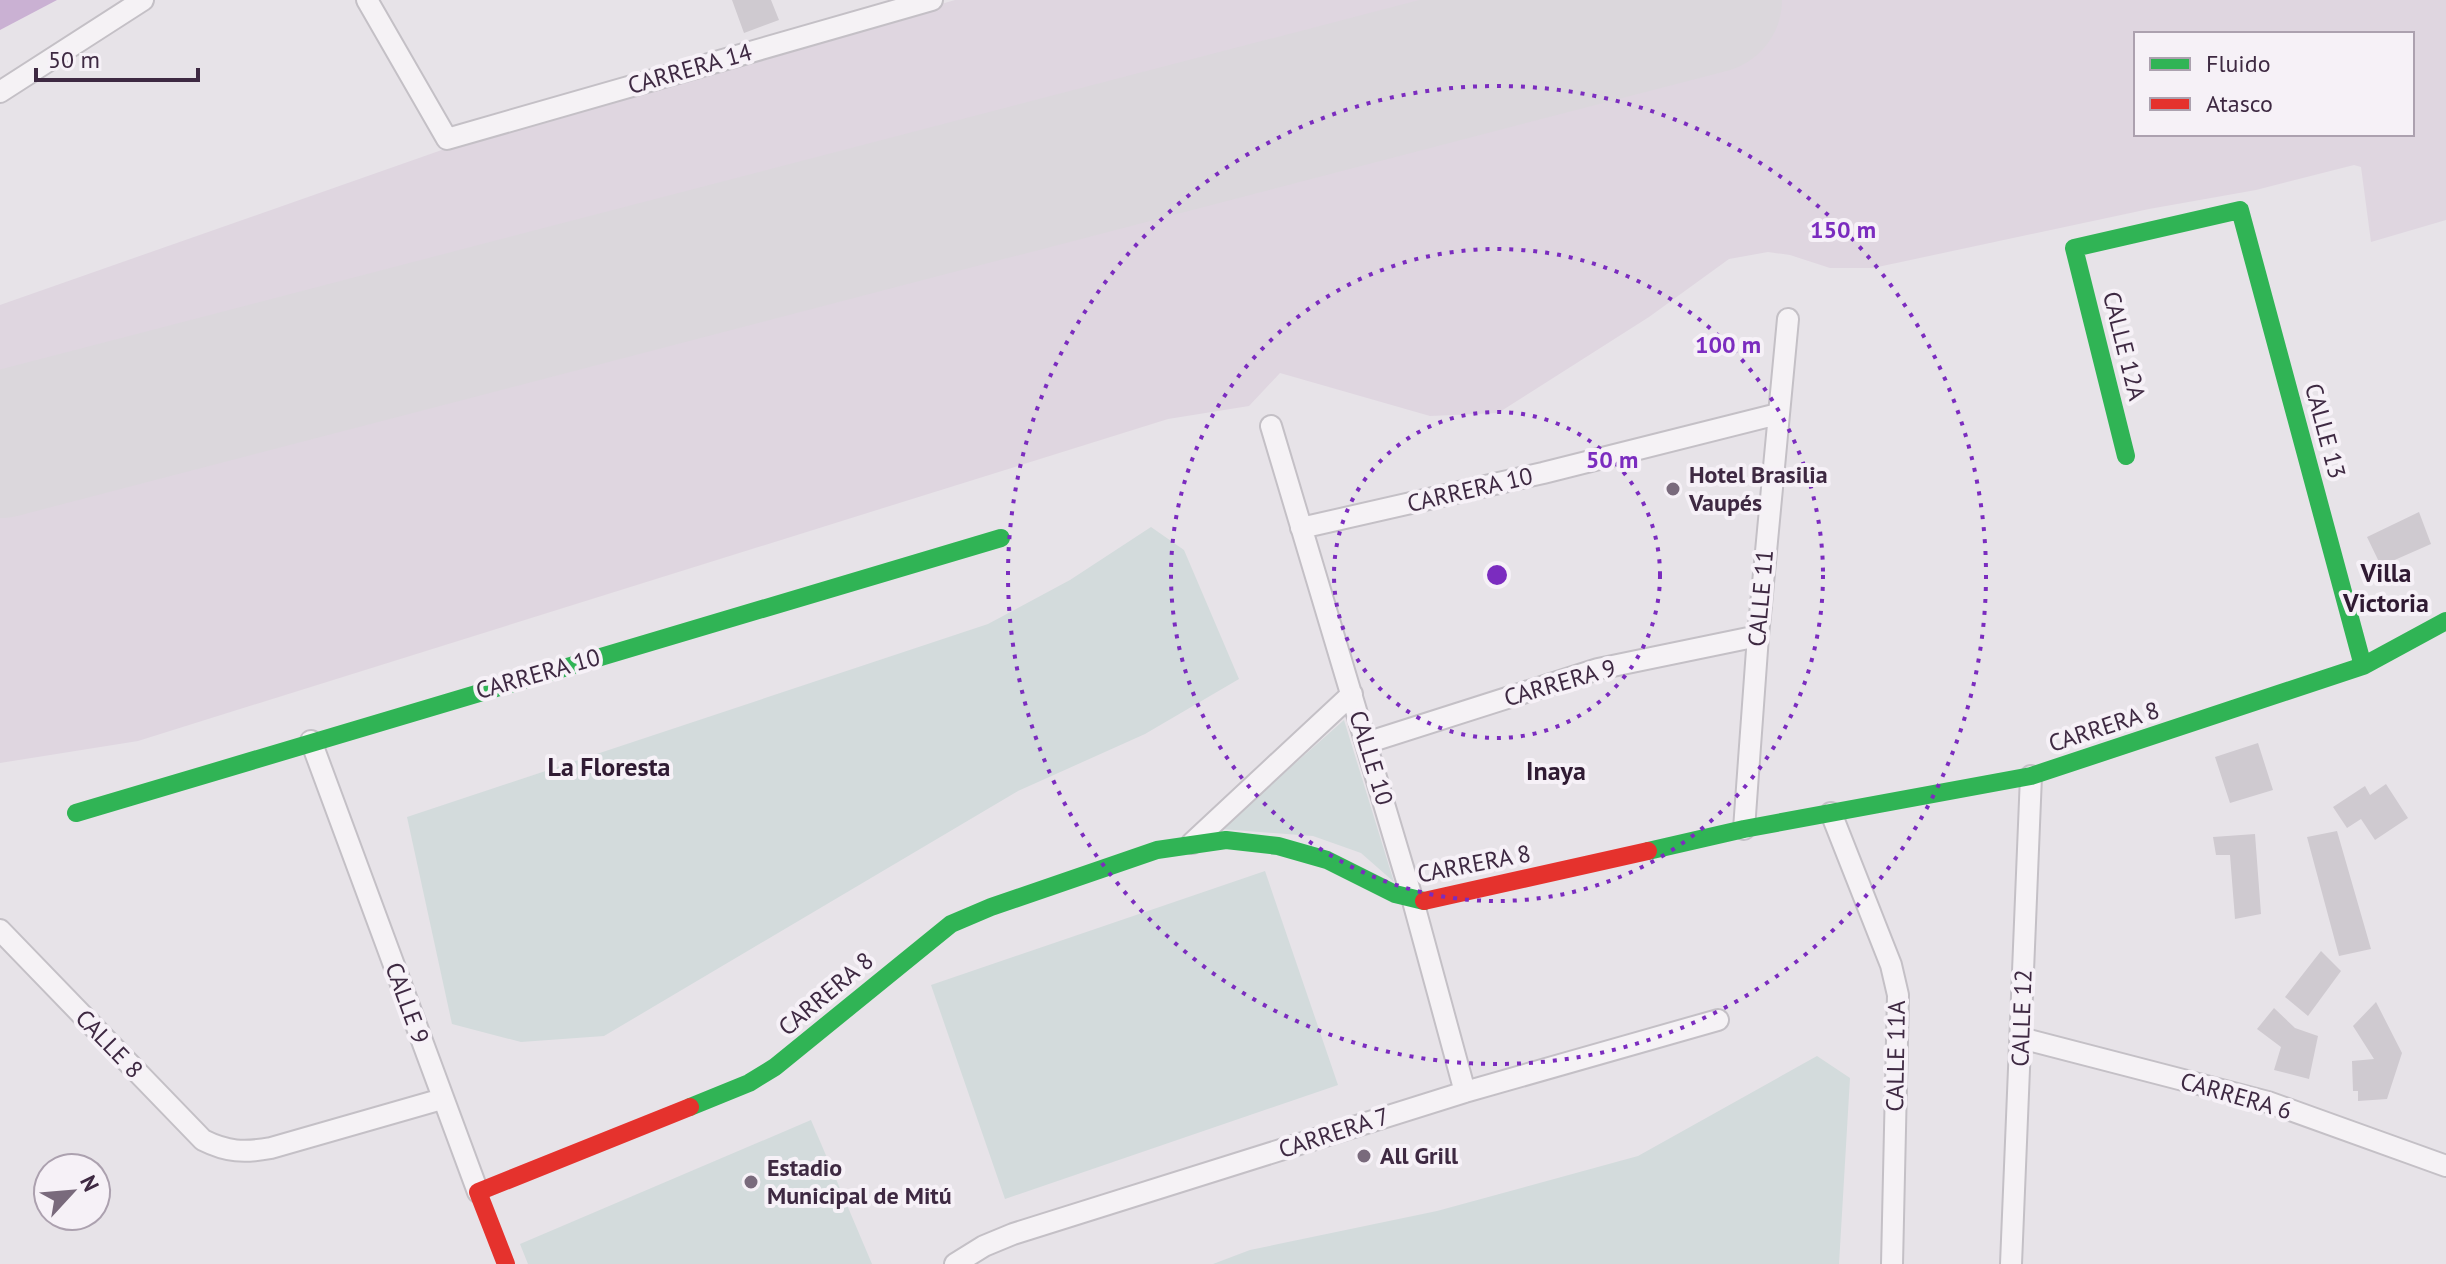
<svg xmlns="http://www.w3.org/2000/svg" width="2446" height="1264" font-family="'PT Sans',sans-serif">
	<rect width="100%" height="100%" fill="#e7e3e8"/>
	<!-- built -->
	<path fill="#dfd6e0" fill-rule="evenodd" d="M955,0H2446V220L2371,242L2361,167L2354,165L2256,190L2149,209L1873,268H1830L1790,255L1768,252L1729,259L1649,317L1498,413L1430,416L1280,373L1249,406L1168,419L138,741L0,763V305L456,145ZM2136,34H2412V134H2136Z"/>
	<!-- green -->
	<path fill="#d3dbdc" d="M1151,527L1184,550L1239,679L1145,734L1018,791L604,1036L521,1042L452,1024L407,817L988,624L1070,580Z
		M1344,720L1394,882L1361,853L1313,836L1221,829Z
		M1265,871L1338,1085L1005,1199L931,985Z
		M1817,1056L1850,1078L1839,1264H1213L1250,1250L1437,1211L1638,1156Z
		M811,1120L872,1264H528L520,1244Z"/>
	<!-- water -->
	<path fill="#cab1d3" d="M0,0H57L0,30Z"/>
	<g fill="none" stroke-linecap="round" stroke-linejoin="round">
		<!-- runway -->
		<path stroke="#dbd7dc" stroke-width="146" d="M0,445L1709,0"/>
	</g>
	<!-- building -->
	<path fill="#cfcad0" d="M732,0H771L779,20L744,33Z
		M2419,512L2431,544L2381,566L2367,537Z
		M2258,743L2273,790L2230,803L2215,757Z
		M2386,784L2408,818L2375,840L2361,819L2347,828L2333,807L2365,786L2370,795Z
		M2337,831L2371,949L2339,956L2307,837Z
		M2255,834L2261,914L2235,919L2230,855H2216L2213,837Z
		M2321,951L2341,971L2308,1016L2285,997Z
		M2376,1002L2402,1053L2387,1099L2358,1101V1091H2353L2352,1061L2374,1059L2353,1026Z
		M2274,1008L2295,1028L2318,1036L2309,1079L2274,1070L2281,1047L2257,1029Z"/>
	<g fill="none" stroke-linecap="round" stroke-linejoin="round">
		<!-- street casing -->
		<g stroke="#c4c0c6" stroke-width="24">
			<path id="street" d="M367,0L447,139L932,0
				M0,92L143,0
				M1271,426L1413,901L1465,1092
				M1301,528L1543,473L1778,414
				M311,741L478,1192
				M1366,743L1598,669L1758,636
				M1831,813L1891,965L1898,995L1892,1264
				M1744,829L1758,636L1788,319
				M1192,843L1352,694
				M0,930L203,1140C227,1152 244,1153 271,1148L442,1099
				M2021,1038L2268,1102L2446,1166
				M955,1264L984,1246L1013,1234L1465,1092L1718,1020
				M2011,1264L2031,776"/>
		</g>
		<!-- street -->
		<use href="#street" stroke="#f5f2f5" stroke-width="20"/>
		<!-- fast -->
		<path stroke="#30b455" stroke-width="18" d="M2126,456L2074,248L2240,210L2363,666
			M76,813L1001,538
			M1648,851L1744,829L2031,776L2363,666L2446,621
			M690,1107L749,1083L775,1067L951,924L991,907L1157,850L1226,840L1278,846L1327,860L1395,894L1424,901"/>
		<!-- jam -->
		<path stroke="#e5322d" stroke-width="18" d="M1424,901L1648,851
			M506,1264L478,1192L690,1107"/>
	</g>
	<!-- distance rings -->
	<g fill="none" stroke="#7b2cbf" stroke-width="4" stroke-dasharray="4 8">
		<circle cx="1497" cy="575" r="163"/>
		<circle cx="1497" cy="575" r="326"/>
		<circle cx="1497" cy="575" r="489"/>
	</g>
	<!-- markers -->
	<g fill="#796a7c" stroke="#f6f1f7" stroke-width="3">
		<circle cx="1673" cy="489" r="8"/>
		<circle cx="1364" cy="1156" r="8"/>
		<circle cx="751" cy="1182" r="8"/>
	</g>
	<g text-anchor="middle" stroke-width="8" stroke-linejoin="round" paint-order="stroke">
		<!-- street labels -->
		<g font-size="24" fill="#3e2942" stroke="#f6f1f7">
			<text transform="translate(690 69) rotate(-16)" y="8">CARRERA 14</text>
			<text transform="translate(2124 346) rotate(76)" y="8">CALLE 12A</text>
			<text transform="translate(2325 431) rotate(75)" y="8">CALLE 13</text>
			<text transform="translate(1470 490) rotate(-13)" y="8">CARRERA 10</text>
			<text transform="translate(1761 598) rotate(-85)" y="8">CALLE 11</text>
			<text transform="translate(538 674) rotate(-16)" y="8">CARRERA 10</text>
			<text transform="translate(1560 683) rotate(-16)" y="8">CARRERA 9</text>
			<text transform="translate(2104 727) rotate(-18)" y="8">CARRERA 8</text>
			<text transform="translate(1371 758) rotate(73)" y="8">CALLE 10</text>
			<text transform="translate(1474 864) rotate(-11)" y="8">CARRERA 8</text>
			<text transform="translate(826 994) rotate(-40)" y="8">CARRERA 8</text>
			<text transform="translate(407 1003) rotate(70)" y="8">CALLE 9</text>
			<text transform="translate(2022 1018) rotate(-88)" y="8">CALLE 12</text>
			<text transform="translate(109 1044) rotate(46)" y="8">CALLE 8</text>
			<text transform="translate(1896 1056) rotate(-89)" y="8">CALLE 11A</text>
			<text transform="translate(2236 1096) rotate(16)" y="8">CARRERA 6</text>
			<text transform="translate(1334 1133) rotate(-18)" y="8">CARRERA 7</text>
		</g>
		<!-- poi labels -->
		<g font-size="24" font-weight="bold" fill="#3e2942" stroke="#f6f1f7" text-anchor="start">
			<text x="1689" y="483">Hotel Brasilia<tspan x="1689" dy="28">Vaupés</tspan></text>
			<text x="1380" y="1164">All Grill</text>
			<text x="767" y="1176">Estadio<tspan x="767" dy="28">Municipal de Mitú</tspan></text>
		</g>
		<!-- neighbourhood labels -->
		<g font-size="26" font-weight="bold" fill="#301b33" stroke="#f6f1f7">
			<text x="2386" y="582">Villa<tspan x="2386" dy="30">Victoria</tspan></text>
			<text x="609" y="776">La Floresta</text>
			<text x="1556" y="780">Inaya</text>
		</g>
	</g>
	<circle cx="1497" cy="575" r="12" fill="#7b2cbf" stroke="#f6f1f7" stroke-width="4"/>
	<g font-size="24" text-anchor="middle" font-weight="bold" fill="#7b2cbf" stroke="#f6f1f7" stroke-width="8" stroke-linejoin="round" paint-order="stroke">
		<text x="1843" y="238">150 m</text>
		<text x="1728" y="353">100 m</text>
		<text x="1612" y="468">50 m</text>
	</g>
	<!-- legend -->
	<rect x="2134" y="32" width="280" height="104" fill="#f6f1f7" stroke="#aca1af" stroke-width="2"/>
	<rect x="2150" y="58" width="40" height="12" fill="#30b455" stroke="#aca1af" stroke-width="2"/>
	<text x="2206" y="72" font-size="24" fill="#3e2942">Fluido</text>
	<rect x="2150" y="98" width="40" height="12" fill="#e5322d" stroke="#aca1af" stroke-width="2"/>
	<text x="2206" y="112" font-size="24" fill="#3e2942">Atasco</text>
	<!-- north arrow -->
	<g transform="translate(72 1192) rotate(64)"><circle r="38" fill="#f6f1f7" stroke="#aca1af" stroke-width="2"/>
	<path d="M0-6L14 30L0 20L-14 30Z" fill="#796a7c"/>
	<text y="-12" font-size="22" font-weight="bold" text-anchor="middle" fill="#3e2942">N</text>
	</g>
	<!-- scale -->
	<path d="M36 68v12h162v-12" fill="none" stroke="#3e2942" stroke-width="4"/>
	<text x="48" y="68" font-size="24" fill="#3e2942" stroke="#f6f1f7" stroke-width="6" paint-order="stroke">50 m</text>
</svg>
